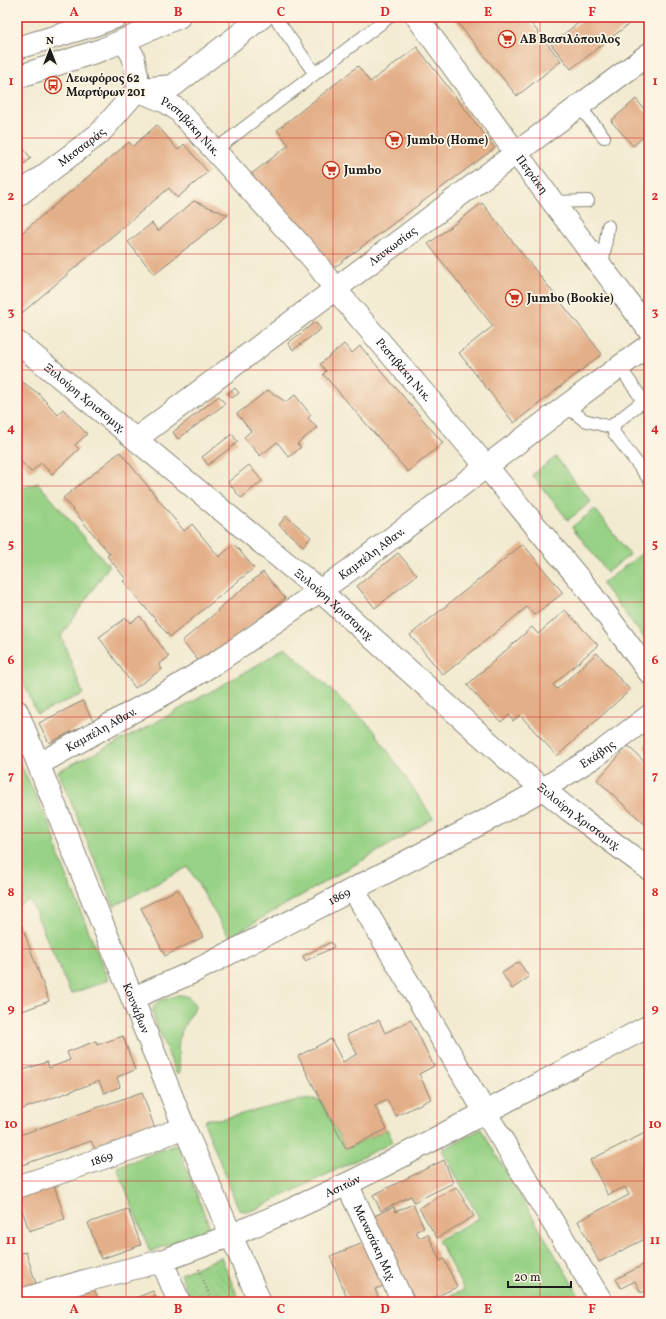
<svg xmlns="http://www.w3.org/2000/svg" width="666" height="1319" font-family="Vollkorn,serif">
	<defs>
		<pattern id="park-dots" width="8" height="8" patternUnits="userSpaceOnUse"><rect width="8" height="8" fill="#98d286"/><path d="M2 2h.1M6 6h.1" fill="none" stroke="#82b473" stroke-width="1.8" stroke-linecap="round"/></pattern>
	</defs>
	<rect width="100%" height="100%" fill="#fcf5e5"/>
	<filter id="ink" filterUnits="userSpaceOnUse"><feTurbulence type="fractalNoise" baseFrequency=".025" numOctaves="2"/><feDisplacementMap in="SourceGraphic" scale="8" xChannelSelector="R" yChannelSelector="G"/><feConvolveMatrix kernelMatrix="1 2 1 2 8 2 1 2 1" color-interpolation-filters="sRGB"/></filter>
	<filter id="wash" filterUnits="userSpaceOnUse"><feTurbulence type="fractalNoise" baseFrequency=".012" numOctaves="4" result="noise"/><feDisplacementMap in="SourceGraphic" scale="16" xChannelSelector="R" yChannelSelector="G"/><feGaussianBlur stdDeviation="0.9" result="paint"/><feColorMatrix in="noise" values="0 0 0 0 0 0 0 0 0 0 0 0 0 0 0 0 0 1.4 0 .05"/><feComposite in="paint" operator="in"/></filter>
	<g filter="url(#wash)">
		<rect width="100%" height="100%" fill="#f2ebd1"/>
		<!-- green -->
		<path fill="#98d286" stroke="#5a7751" d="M556,457L591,502L568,520L532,475Z
			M38,483L109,566L61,636L83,694L37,714L17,666V490Z
			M595,509L630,555L607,572L572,527Z
			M649,548V644L602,584Z
			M285,647L373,729L433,818L403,837L229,937L188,867L114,906L58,771L140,731L251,669Z
			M20,763L53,832L58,854L108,980L71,994L30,900L17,906V764Z
			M178,995C188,995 191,997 195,1006C193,1014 187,1019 184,1026C176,1041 178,1057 180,1073H176L155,1021C148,999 161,1001 178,995Z
			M313,1099L321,1101L346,1149L387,1129L393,1142L254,1210L244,1211L239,1210L204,1122L207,1119H222L294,1101Z
			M481,1129L583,1302H435L464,1290L438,1240L479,1218L442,1150Z
			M177,1144L210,1228L150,1252L117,1167Z"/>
		<!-- park -->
		<path fill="url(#park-dots)" stroke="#5a7751" d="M221,1257L240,1302H191L180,1274Z"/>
		<g id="blocks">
			<!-- building -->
			<path fill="#e3af88" d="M453,17H526L561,61L517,96Z
				M586,17H638L571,69L551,44Z
				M417,47L495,148L332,269L250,175L289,145L277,130L358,66L370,82Z
				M636,99L649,115V132L633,146L611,121Z
				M157,125L178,150L184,144L208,172L177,198L169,188L17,317V237L129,142L133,146Z
				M17,141L31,158L17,170Z
				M194,201L228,215L154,274L128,242L152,223L158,231Z
				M482,203L602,354L514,423L459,353L493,326L428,244Z
				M315,322L321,329L293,350L288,343Z
				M344,344L352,353L360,346L443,443L408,472L323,374L326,371L320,364Z
				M17,378L39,394L58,415L63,409L87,434L75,445L79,449L52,474L41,463L31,472L17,457Z
				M235,388L239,393L232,398L228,393Z
				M268,390L286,402L295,395L311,415L308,418L317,428L297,444L301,447L289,457L277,442L260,456L244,437L251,431L237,414Z
				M219,396L225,404L178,439L173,432Z
				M232,434L238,442L208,465L202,457Z
				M120,452L184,531L192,524L219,557L234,544L254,568L170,637L123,581L126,579L107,556L110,554L63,498Z
				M249,465L262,481L241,498L228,482Z
				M286,516L311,537L303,546L279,525Z
				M523,544L563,593L534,615L527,607L443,675L410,635Z
				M398,553L417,575L375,608L357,586Z
				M263,572L285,598L202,665L182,641L218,611L217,610Z
				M565,610L598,645L553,685L557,689L597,653L630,690L557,756L520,715L513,721L509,715L501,722L467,685L532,627L538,634Z
				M140,616L169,657L159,664L162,669L135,688L99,637L126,618L130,623Z
				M83,701L93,721L49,743L39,723Z
				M649,742V753L644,747Z
				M628,746L649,766V828L597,780Z
				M178,889L203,937L165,956L141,908Z
				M22,926L49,1001L17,1013V928Z
				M331,942L334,947L305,961L303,956Z
				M519,962L529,977L512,989L502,973Z
				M379,1020L385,1033L411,1020L434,1066L419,1074L431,1099L396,1116L387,1100L375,1106L387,1129L346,1149L298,1056L331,1039L343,1062L357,1054L347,1035Z
				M123,1036L135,1070L117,1077L120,1087L104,1093L99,1081L17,1111V1072L47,1062L49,1068L70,1060L67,1052L96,1041L97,1045Z
				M142,1092L155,1129L95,1149L91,1141L22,1165L17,1151V1136Z
				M649,1131V1237L599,1262L578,1221L629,1195L625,1187L608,1195L590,1160Z
				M444,1160L453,1183L414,1202L411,1196L381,1211L373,1195Z
				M53,1182L65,1219L29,1231L17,1194Z
				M456,1187L474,1216L437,1238L419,1208Z
				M413,1204L424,1228L416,1231L419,1238L428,1234L440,1261L444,1259L457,1287L425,1302H413L374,1216L394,1207L395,1212Z
				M128,1209L141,1245L101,1259L88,1223Z
				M366,1242L384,1286L375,1289L380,1302H349L330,1256Z
				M26,1252L37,1287L17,1293V1254Z
				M649,1262V1289L641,1293L635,1281L621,1288L616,1279Z
				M92,1282L99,1302H54L52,1297Z
				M153,1291L158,1302H126Z"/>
		</g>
	</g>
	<g filter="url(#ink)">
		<use href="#blocks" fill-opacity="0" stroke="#878476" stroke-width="1"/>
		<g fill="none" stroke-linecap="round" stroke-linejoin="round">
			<!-- lane casing -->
			<g stroke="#878476" stroke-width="14">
				<path id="lane" d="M275,17L315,74
					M579,106L604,137
					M214,151L389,17
					M553,202L588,201
					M602,268L608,226
					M619,366L649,409
					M643,401L614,424V433L649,479
					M566,406L584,420L614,428"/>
			</g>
			<!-- street casing -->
			<g stroke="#878476" stroke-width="24">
				<g id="street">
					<path id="s1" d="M417,17L516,153L649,330"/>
					<path d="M140,89L173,86L262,17"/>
					<path id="s2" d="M137,90L166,102L178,110L314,260L335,289L486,466L586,587L649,672"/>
					<path id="s3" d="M136,439L516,153L649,54"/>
					<path id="s4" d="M17,711L184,1127L260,1302"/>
					<path id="s5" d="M39,764L173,689L220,660L351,569L566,406L649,345"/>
					<path d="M353,889L485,1112L602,1302"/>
					<path id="s6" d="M133,998L191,973L489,819L543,789L597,755L649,716"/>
					<path id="s7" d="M347,1184L403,1302"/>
					<path id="s8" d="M17,1187L136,1147L184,1127"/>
					<path d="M162,1261L179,1302"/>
					<path id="s9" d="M17,1301L88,1280L162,1261L232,1235L295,1208L347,1184L387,1164L649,1026"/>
				</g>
			</g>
			<!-- secondary casing -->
			<g stroke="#878476" stroke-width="24">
				<g id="secondary">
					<path id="s10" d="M17,196L100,133L137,90V76L133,56L124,41"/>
					<path id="s11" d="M17,342L319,590L514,765L569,810L649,869"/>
				</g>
			</g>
			<!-- primary casing -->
			<g stroke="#878476" stroke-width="24">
				<path id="primary" d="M17,48L94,25L116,17
					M17,77L101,50L179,17"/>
			</g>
			<!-- path -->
			<path stroke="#878476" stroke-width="2.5" stroke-dasharray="1 3" stroke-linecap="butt" d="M199,1269L212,1302"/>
			<!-- lane -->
			<use href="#lane" stroke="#fff" stroke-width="12"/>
			<!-- street -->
			<use href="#street" stroke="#fff" stroke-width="22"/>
			<!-- secondary -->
			<use href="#secondary" stroke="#fff" stroke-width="22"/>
			<!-- primary -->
			<use href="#primary" stroke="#fff" stroke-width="22"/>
		</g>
	</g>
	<!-- grid -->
	<path fill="none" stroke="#d62828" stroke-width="1" stroke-opacity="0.55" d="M126,17V1302M229,17V1302M333,17V1302M437,17V1302M540,17V1302M17,138H649M17,254H649M17,370H649M17,486H649M17,602H649M17,717H649M17,833H649M17,949H649M17,1065H649M17,1181H649"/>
	<!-- icons -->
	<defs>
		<g id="supermarket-ring" transform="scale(0.9)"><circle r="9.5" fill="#fcf5e5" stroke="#c8321e" stroke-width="1.5"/><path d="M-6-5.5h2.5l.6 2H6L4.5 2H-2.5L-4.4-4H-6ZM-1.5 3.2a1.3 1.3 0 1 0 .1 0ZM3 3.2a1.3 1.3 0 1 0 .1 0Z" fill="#c8321e"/></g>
		<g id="bus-ring" transform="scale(0.9)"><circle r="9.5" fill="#fcf5e5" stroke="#c8321e" stroke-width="1.5"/><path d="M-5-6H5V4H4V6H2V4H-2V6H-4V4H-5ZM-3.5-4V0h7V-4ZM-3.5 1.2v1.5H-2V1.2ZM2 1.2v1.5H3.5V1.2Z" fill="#c8321e"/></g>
	</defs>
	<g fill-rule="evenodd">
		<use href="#supermarket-ring" x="507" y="39"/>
		<use href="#bus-ring" x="53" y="85"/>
		<use href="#supermarket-ring" x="394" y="140"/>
		<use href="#supermarket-ring" x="331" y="170"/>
		<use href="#supermarket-ring" x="514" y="298"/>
	</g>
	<g text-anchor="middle" stroke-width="3.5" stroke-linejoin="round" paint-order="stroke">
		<!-- poi labels -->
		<g font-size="12" font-weight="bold" fill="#1c1c1c" stroke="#fcf5e5" text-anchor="start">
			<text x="520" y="43">ΑΒ Βασιλόπουλος</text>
			<text x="66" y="82">Λεωφόρος 62<tspan x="66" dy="14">Μαρτύρων 201</tspan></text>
			<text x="407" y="144">Jumbo (Home)</text>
			<text x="344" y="174">Jumbo</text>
			<text x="527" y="302">Jumbo (Bookie)</text>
		</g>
		<!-- street labels -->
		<g font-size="12" fill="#1c1c1c" stroke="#fcf5e5">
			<text dy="4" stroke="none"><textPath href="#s2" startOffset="66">Ρεστιβάκη Νικ.</textPath></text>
			<text dy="4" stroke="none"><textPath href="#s10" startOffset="81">Μεσσαράς</textPath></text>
			<text dy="4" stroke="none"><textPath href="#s1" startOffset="195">Πετράκη</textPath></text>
			<text dy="4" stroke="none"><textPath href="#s3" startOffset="321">Λευκωσίας</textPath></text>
			<text dy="4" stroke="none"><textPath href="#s2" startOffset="390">Ρεστιβάκη Νικ.</textPath></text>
			<text dy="4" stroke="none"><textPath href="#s11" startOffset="88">Ξυλούρη Χριστομιχ.</textPath></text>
			<text dy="4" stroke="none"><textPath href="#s5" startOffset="394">Καμπέλη Αθαν.</textPath></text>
			<text dy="4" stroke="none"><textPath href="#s11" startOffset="412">Ξυλούρη Χριστομιχ.</textPath></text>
			<text dy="4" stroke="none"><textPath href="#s5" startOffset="71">Καμπέλη Αθαν.</textPath></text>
			<text dy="4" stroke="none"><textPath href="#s6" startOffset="525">Εκάβης</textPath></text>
			<text dy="4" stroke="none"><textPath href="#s11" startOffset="736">Ξυλούρη Χριστομιχ.</textPath></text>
			<text dy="4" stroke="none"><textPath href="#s6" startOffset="230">1869</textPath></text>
			<text dy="4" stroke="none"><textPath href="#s4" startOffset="320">Κουνάβων</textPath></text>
			<text dy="4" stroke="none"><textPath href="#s8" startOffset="89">1869</textPath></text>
			<text dy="4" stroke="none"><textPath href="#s9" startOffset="346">Ασιτών</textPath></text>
			<text dy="4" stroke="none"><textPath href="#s7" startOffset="65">Μανασάκη Μιχ.</textPath></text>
		</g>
	</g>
	<!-- margin -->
	<rect width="666" height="1319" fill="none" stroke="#fcf5e5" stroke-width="44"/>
	<!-- north arrow -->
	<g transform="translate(50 50)" stroke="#fcf5e5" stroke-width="3" paint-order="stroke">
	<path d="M0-3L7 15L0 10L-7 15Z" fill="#1c1c1c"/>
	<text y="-6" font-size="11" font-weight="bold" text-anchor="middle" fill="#1c1c1c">N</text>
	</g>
	<!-- scale -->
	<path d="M508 1281v6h63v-6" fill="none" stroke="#1c1c1c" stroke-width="2"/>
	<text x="514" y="1281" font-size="12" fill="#1c1c1c" stroke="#fcf5e5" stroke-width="3" paint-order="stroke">20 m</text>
	<rect x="22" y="22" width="622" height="1275" fill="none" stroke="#d62828" stroke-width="1.5"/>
	<g font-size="13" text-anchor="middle" font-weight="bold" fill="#d62828">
		<text x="74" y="16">A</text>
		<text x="178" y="16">B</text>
		<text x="281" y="16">C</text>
		<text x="385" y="16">D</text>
		<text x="488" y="16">E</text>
		<text x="592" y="16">F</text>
		<text x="11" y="85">1</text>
		<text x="655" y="85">1</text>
		<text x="11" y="200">2</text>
		<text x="655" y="200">2</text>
		<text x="11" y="316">3</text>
		<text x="655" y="316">3</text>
		<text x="11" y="432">4</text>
		<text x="655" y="432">4</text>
		<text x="11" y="548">5</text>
		<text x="655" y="548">5</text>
		<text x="11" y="664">6</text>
		<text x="655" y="664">6</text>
		<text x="11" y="780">7</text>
		<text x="655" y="780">7</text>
		<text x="11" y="896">8</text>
		<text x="655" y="896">8</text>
		<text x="11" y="1012">9</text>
		<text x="655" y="1012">9</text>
		<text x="11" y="1128">10</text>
		<text x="655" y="1128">10</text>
		<text x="11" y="1244">11</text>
		<text x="655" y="1244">11</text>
		<text x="74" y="1313">A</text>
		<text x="178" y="1313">B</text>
		<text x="281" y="1313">C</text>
		<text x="385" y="1313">D</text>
		<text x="488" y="1313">E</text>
		<text x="592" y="1313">F</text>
	</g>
</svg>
